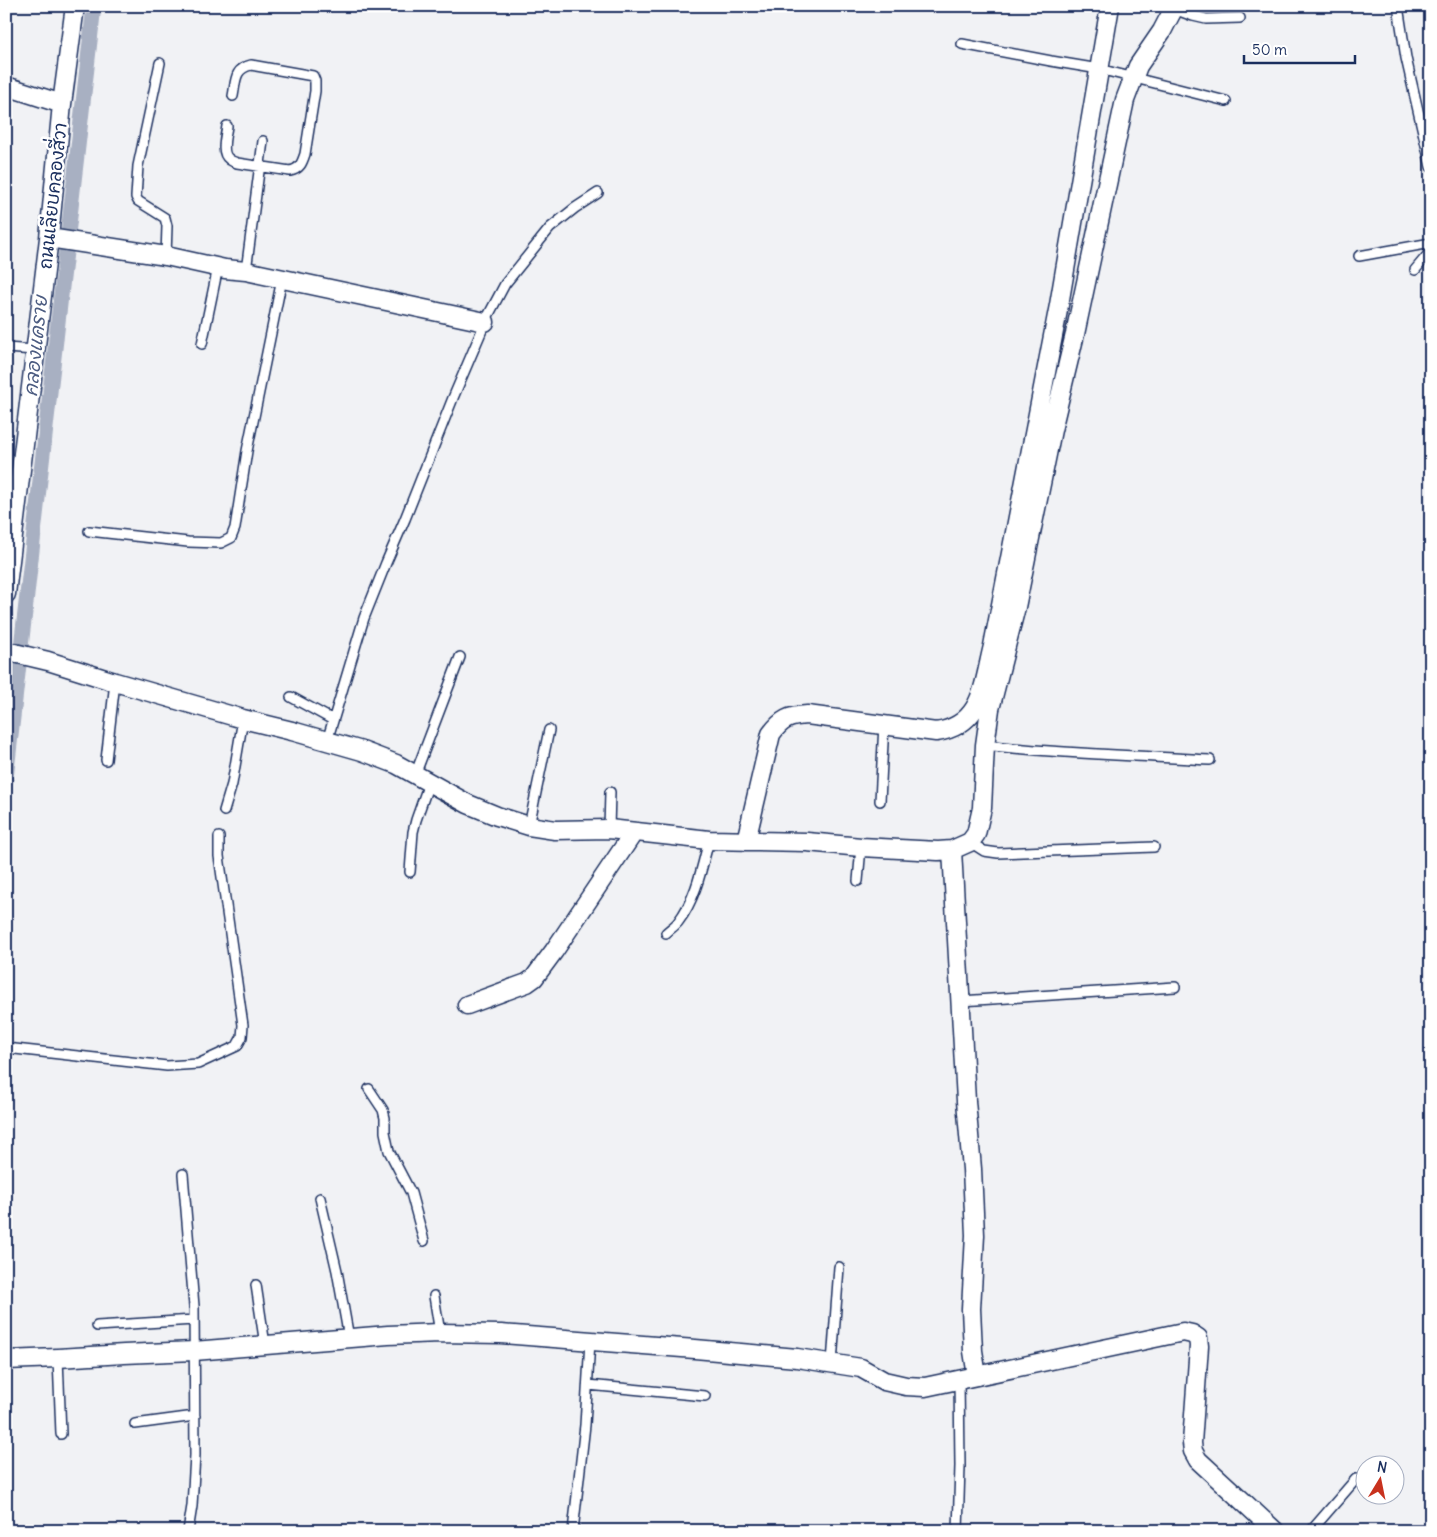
<svg xmlns="http://www.w3.org/2000/svg" width="1437" height="1537" font-family="Delius,'Playpen Sans Thai',sans-serif">
	<rect width="100%" height="100%" fill="#f1f2f5"/>
	<filter id="ink" filterUnits="userSpaceOnUse"><feTurbulence type="fractalNoise" baseFrequency=".02" numOctaves="2"/><feDisplacementMap in="SourceGraphic" scale="10" xChannelSelector="R" yChannelSelector="G"/><feConvolveMatrix kernelMatrix="1 2 1 2 8 2 1 2 1" color-interpolation-filters="sRGB"/></filter>
	<g filter="url(#ink)">
		<g fill="none" stroke-linecap="round" stroke-linejoin="round">
			<!-- canal -->
			<path stroke="#a8b0c2" stroke-width="15" d="M6,779L94,6"/>
			<!-- service casing -->
			<g stroke="#1b2f5e" stroke-width="12">
				<path id="service" d="M1398,6L1406,58L1431,167
					M1174,9L1193,16L1206,19L1240,18
					M962,44L1051,61L1099,69L1226,101
					M160,63L138,166L136,197L138,201L165,218L167,226L166,256
					M227,126C226,135 220,153 229,159C231,161 234,162 237,163L290,171C300,169 302,163 305,154L315,91V81L313,76L251,65C234,69 236,81 233,96
					M1359,256L1431,243
					M1415,270L1431,251
					M246,271L263,141
					M202,344L218,267
					M6,348L35,350
					M89,531L188,542L221,543L231,538L235,528L247,451L282,279
					M291,697L333,720
					M327,741L364,618L386,563L405,519L453,398L488,316L505,284L550,228L575,208L598,193
					M985,745C1059,754 1135,755 1210,760
					M106,760L115,682
					M415,775L460,657
					M880,801L884,724
					M224,811L232,784L243,719
					M529,826L549,730
					M609,829L610,792
					M970,842L984,851L998,853L1154,847
					M410,872L413,832L416,820L429,783
					M858,881L861,847
					M666,933C670,929 675,926 678,922C696,899 702,867 709,840
					M961,1001L1175,987
					M6,1048L167,1066L198,1064L237,1046L242,1037L243,1025L219,856V837
					M369,1089L383,1110L385,1118V1132L389,1151L411,1193L424,1241
					M183,1174L194,1306L195,1455L192,1506L188,1531
					M320,1198L337,1271L349,1338
					M256,1285L265,1345
					M434,1296L440,1333
					M97,1326L194,1320
					M58,1358L61,1434
					M832,1363L839,1267
					M588,1385L705,1396
					M135,1424L195,1416
					M573,1531L585,1425L590,1341
					M958,1531L960,1466L959,1379
					M1311,1531L1356,1479"/>
			</g>
			<!-- minor casing -->
			<g stroke="#1b2f5e" stroke-width="21">
				<path id="minor" d="M6,86L62,104
					M49,238L166,256L225,269L246,271L485,322
					M6,594L49,238L62,104L75,6
					M6,651L48,661L115,682L243,719L292,731L362,751L396,764L468,804L497,816L529,826L555,830L609,829L709,840L807,842L861,847L938,851L952,850L970,842L976,834L982,808L985,745L990,709L1016,607L1052,430L1075,334L1125,100L1138,66L1162,31L1175,6
					M746,841L771,734C782,719 789,716 807,715L936,732C983,725 983,685 993,646L1059,305L1110,6
					M952,850L966,1101L972,1169L975,1235L971,1309L973,1351L977,1376
					M467,1005L527,983L534,978L554,951L634,832
					M6,1360L58,1358L124,1354L194,1351L388,1335L440,1333L501,1334L695,1349L797,1358L861,1368L884,1381L906,1386L925,1387L1183,1332L1192,1334L1198,1338L1199,1346L1192,1443L1193,1451L1198,1460L1275,1531"/>
			</g>
			<!-- service -->
			<use href="#service" stroke="#fff" stroke-width="9"/>
			<!-- minor -->
			<use href="#minor" stroke="#fff" stroke-width="18"/>
		</g>
	</g>
	<g text-anchor="middle" stroke-width="5" stroke-linejoin="round" paint-order="stroke">
		<!-- street labels -->
		<g font-size="18" fill="#1b2f5e" stroke="#fff">
			<text transform="translate(53 196) rotate(-84)" y="6">ถนนเลียบคลองสี่วา</text>
		</g>
		<!-- water labels -->
		<g font-size="19" font-style="italic" fill="#4c5c81" stroke="#fff">
			<text transform="translate(35 346) rotate(-84)" y="7">คลองเเคราย</text>
		</g>
	</g>
	<!-- margin -->
	<rect width="1437" height="1537" fill="none" stroke="#fff" stroke-width="25"/>
	<rect x="12" y="12" width="1412" height="1512" fill="none" stroke="#1b2f5e" stroke-width="2" filter="url(#ink)"/>
	<!-- north arrow -->
	<g transform="translate(1380 1480) rotate(10)"><circle r="24" fill="#ffffff" stroke="#a4acbf"/>
	<path d="M0-4L9 19L0 12L-9 19Z" fill="#c8321e"/>
	<text y="-8" font-size="14" font-weight="bold" text-anchor="middle" fill="#1b2f5e">N</text>
	</g>
	<!-- scale -->
	<path d="M1244 55v8h111v-8" fill="none" stroke="#1b2f5e" stroke-width="2.5"/>
	<text x="1252" y="55" font-size="15" fill="#1b2f5e" stroke="#ffffff" stroke-width="4" paint-order="stroke">50 m</text>
</svg>
